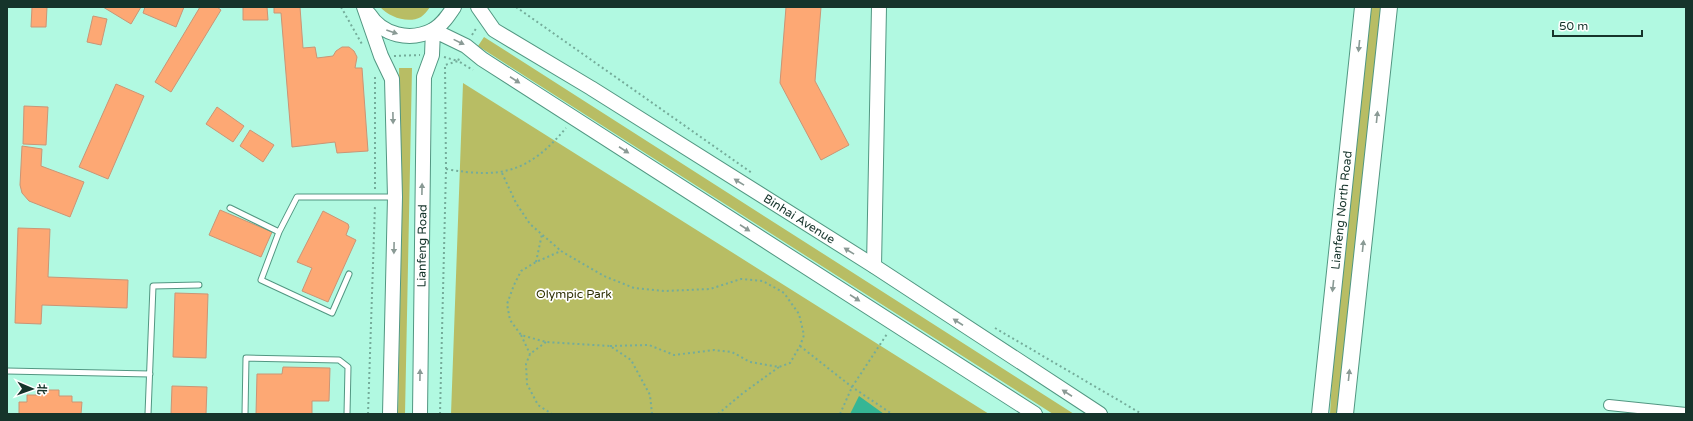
<svg xmlns="http://www.w3.org/2000/svg" width="1693" height="421" font-family="'Varela Round','Noto Sans SC',sans-serif">
	<rect width="100%" height="100%" fill="#b1f9e1"/>
	<!-- green -->
	<path fill="#b8bd64" d="M380,7H430C428,10 424,15 421,17C408,24 389,17 380,7Z
		M1371,7H1382L1337,414H1330L1333,361Z
		M484,37L1074,414H1053L478,46Z
		M399,68H412L405,414H398L402,208Z
		M463,83L989,414H451Z"/>
	<!-- water -->
	<path fill="#35b695" d="M859,396L884,414H850Z"/>
	<!-- building -->
	<path fill="#fda874" stroke="#ca9575" d="M32,7H47L46,27H31Z
		M103,7H141L131,24Z
		M145,7H184L176,27L143,13Z
		M200,7H217L221,10L171,92L155,82Z
		M243,7H267L268,20H243Z
		M274,7H300L303,48L315,47L317,58L333,56L336,51L342,47H349L354,51L357,57L355,68H362L368,151L337,153L335,142L292,147L281,13H274Z
		M786,7H821L815,81L849,145L821,160L780,83Z
		M93,16L107,19L101,45L87,42Z
		M116,84L144,96L108,179L79,167Z
		M24,106L48,107L46,145L23,144Z
		M217,107L244,126L233,142L206,124Z
		M250,130L274,145L263,162L240,146Z
		M22,146L42,149L41,166L84,182L70,217L29,201L22,193L20,185Z
		M220,210L272,232L261,257L209,235Z
		M323,211L348,224L349,227L346,235L356,240L328,302L302,291L312,268L297,262Z
		M18,228L50,229L48,277L128,280L127,308L42,305L41,324L15,323Z
		M175,293L208,294L206,358L173,357Z
		M283,367L330,368L329,401H312V414H256L257,374H282Z
		M172,386L207,387L206,414H171Z
		M40,390H59V396H72V402H82L81,414H19V402H27V395H40Z"/>
	<g fill="none" stroke-linecap="round" stroke-linejoin="round">
		<!-- lane casing -->
		<g stroke="#529782" stroke-width="7">
			<path id="lane" d="M230,208L279,232L297,197H394
				M279,232L261,280L332,313L349,274
				M7,371L150,374
				M148,414L153,286L199,285
				M245,414L246,358L339,360L348,367L347,414"/>
		</g>
		<!-- street casing -->
		<g stroke="#529782" stroke-width="12">
			<path id="street" d="M1609,405L1686,413"/>
		</g>
		<!-- secondary casing -->
		<g stroke="#529782" stroke-width="16">
			<g id="secondary">
				<path d="M364,7L381,56L392,79L395,197L390,414"/>
				<path id="s1" d="M478,7L494,30L591,88L874,266L1100,414"/>
				<path d="M369,14C382,35 410,42 433,30C442,25 448,16 454,7"/>
				<path d="M874,266L879,7"/>
				<path id="s2" d="M420,414L424,77L432,55L433,30L466,46L482,59L1035,414"/>
			</g>
		</g>
		<!-- primary casing -->
		<g stroke="#529782" stroke-width="18">
			<g id="primary">
				<path id="s3" d="M1320,414L1363,7"/>
				<path d="M1345,414L1389,7"/>
			</g>
		</g>
		<!-- path -->
		<path stroke="#74ac9a" stroke-width="2" stroke-dasharray="2 3" stroke-linecap="butt" d="M341,7L363,46
			M516,7L752,173
			M472,35L477,27
			M394,56L420,55
			M444,57L458,61L460,56
			M446,169C502,179 529,172 566,128
			M502,173L516,203L530,224L561,251
			M375,189V75
			M536,262L542,234
			M995,328L1142,414
			M521,335L530,354
			M546,342L530,354L526,364L527,384L538,405L552,414
			M610,346L649,345L674,355L714,350L732,352L750,362L779,367L790,363L800,346L804,335L799,314L784,293L763,281L741,279L710,289L664,291L634,288L604,276L561,251L536,262L521,271L514,285L507,304L510,320L521,335L546,342L610,346L631,360L650,395L652,414
			M800,346L852,387L892,414
			M368,414L375,205
			M440,414L446,169L445,65L458,61L473,70
			M718,414L743,393L779,367
			M840,414L852,387L887,334"/>
		<!-- lane -->
		<use href="#lane" stroke="#fff" stroke-width="5"/>
		<!-- street -->
		<use href="#street" stroke="#fff" stroke-width="10"/>
		<!-- secondary -->
		<use href="#secondary" stroke="#fff" stroke-width="14"/>
		<!-- primary -->
		<use href="#primary" stroke="#fff" stroke-width="16"/>
	</g>
	<!-- one-way arrows -->
	<defs><path id="oneway-solid" d="M-6-.8H1V-3.2L6.5 0L1 3.2V.8H-6Z"/></defs>
	<g fill="#8a9a95">
		<use href="#oneway-solid" transform="translate(392 32) rotate(19)"/>
		<use href="#oneway-solid" transform="translate(459 42) rotate(26)"/>
		<use href="#oneway-solid" transform="translate(1359 46) rotate(96)"/>
		<use href="#oneway-solid" transform="translate(515 80) rotate(33)"/>
		<use href="#oneway-solid" transform="translate(1377 117) rotate(-84)"/>
		<use href="#oneway-solid" transform="translate(393 118) rotate(89)"/>
		<use href="#oneway-solid" transform="translate(624 150) rotate(33)"/>
		<use href="#oneway-solid" transform="translate(739 182) rotate(-148)"/>
		<use href="#oneway-solid" transform="translate(422 189) rotate(-89)"/>
		<use href="#oneway-solid" transform="translate(745 228) rotate(33)"/>
		<use href="#oneway-solid" transform="translate(1363 246) rotate(-84)"/>
		<use href="#oneway-solid" transform="translate(394 248) rotate(91)"/>
		<use href="#oneway-solid" transform="translate(849 251) rotate(-148)"/>
		<use href="#oneway-solid" transform="translate(1333 286) rotate(96)"/>
		<use href="#oneway-solid" transform="translate(855 298) rotate(33)"/>
		<use href="#oneway-solid" transform="translate(958 322) rotate(-147)"/>
		<use href="#oneway-solid" transform="translate(420 375) rotate(-89)"/>
		<use href="#oneway-solid" transform="translate(1349 375) rotate(-84)"/>
		<use href="#oneway-solid" transform="translate(1067 393) rotate(-147)"/>
	</g>
	<g text-anchor="middle" stroke-width="3.5" stroke-linejoin="round" paint-order="stroke">
		<!-- street labels -->
		<g font-size="12" fill="#16342b" stroke="#fff">
			<text dy="4" stroke="none"><textPath href="#s3" startOffset="205">Lianfeng North Road</textPath></text>
			<text dy="4" stroke="none"><textPath href="#s1" startOffset="387">Binhai Avenue</textPath></text>
			<text dy="4" stroke="none"><textPath href="#s2" startOffset="168">Lianfeng Road</textPath></text>
		</g>
		<!-- park labels -->
		<g font-size="12" fill="#2d2f04" stroke="#fff">
			<text x="574" y="298">Olympic Park</text>
		</g>
	</g>
	<!-- border -->
	<rect width="1693" height="421" fill="none" stroke="#16342b" stroke-width="16"/>
	<!-- north arrow -->
	<g transform="translate(32 389) rotate(92)" stroke="#ffffff" stroke-width="3" paint-order="stroke">
	<path d="M0-3L7 15L0 10L-7 15Z" fill="#16342b"/>
	<text y="-6" font-size="11" font-weight="bold" text-anchor="middle" fill="#16342b">北</text>
	</g>
	<!-- scale -->
	<path d="M1553 30v6h89v-6" fill="none" stroke="#16342b" stroke-width="2"/>
	<text x="1559" y="30" font-size="12" fill="#16342b" stroke="#ffffff" stroke-width="3" paint-order="stroke">50 m</text>
</svg>
